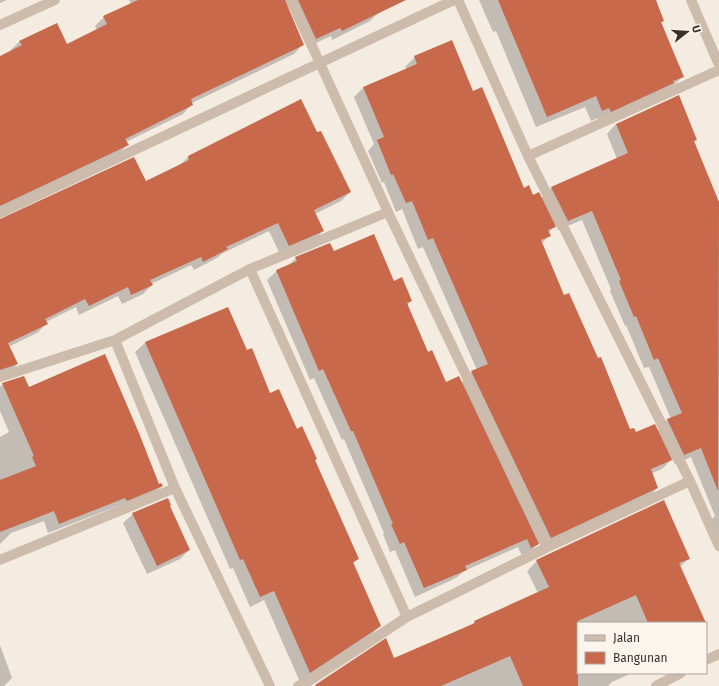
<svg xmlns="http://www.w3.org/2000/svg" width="719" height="686" font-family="'Fira Sans',sans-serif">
	<rect width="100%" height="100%" fill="#f4ebe1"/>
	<!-- shadow -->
	<path fill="#0003" fill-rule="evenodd" d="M0,0H7L0,3Z
		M129,0H373L379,12L370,21L332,40L331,36L307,47L288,6L284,3L303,44L294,54L192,103V104L183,114L126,142L127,145L118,154L0,210V57L11,52V50L20,41L66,45L97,30L95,26L104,17L131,4Z
		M479,0H655L663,21L661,23L682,77L671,88L600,122L598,118L591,121L585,107L536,127L496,31L493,32Z
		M415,57L473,92L523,189L532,196L541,198L551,188L617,159L607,134L616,124L696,139L693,142L719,205V540L711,520L715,516L691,457L675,464L672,459L662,469L652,473L657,488L648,498L541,547L539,543L529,553L522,556L518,547L464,571L456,578L415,597L395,550L390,552L383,534L384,533L344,439L342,440L314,378L310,380L267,280L277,271L287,267L296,258L330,244L334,253L394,282L411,301L407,305L428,353L445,384L461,383L472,372L477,370L423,247L418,249L402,209L396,212L384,182L382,183L368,151L374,144L354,97L364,87L407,69L405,67ZM582,220L611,289L610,291L625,326L626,325L644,368L649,367L671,419L667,420L657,431L635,434L630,431L563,296L541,244L549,236L548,233L556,225L558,230Z
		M301,101L317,134L350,192L341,201L315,214L323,231L314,240L280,254L269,231L223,253L217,258L194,270L191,265L151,284L152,285L143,294L122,304L118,296L79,315L76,307L46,322V324L37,333L8,347L17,364L8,373L0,376V220L145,182L180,165L188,157Z
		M227,308L247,352L270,394L296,430L314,460L357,559L353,564L380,626L370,636L300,682L264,600L250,607L233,568L230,569L135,352L145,343Z
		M3,384L28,389L158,485L162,486L151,496L115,507L48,533L44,521L11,533L0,544V437L9,432L0,411V387Z
		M169,506L189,550L180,559L147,574L123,523L133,514Z
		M689,558L680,567L704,623H578V673H632L612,682L608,686H315L386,640L394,660L471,625L475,622L538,593L527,571L537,561Z
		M0,645L12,678L4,686H0Z"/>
	<!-- building -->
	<path fill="#c8694b" d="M138,0H285L304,45L191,99L193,105L125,139L129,145L0,206V56L22,45L19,41L57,23L67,44L107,24L103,16Z
		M298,0H406L342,31L340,28L316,39Z
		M498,0H656L664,21L661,22L684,77L673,81L674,83L611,112L609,108L602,111L596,96L547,117Z
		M452,40L473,91L482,87L524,188L529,185L533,195L539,192L556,227L548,230L551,236L541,240L564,295L569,293L598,358L601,357L630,429L634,428L636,432L655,424L672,460L651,469L658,488L551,538L471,371L488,364L433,238L428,240L412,201L406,203L393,174L391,175L377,140L384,137L363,87L417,64L414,56Z
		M679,95L697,140L694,141L719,202L718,491L701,448L684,455L667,419L682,413L658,358L654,360L636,316L634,317L619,281L621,280L592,211L568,221L551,187L628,153L616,124Z
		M301,99L317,132L321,131L351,192L314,210L324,231L289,246L278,223L226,247L228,249L203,262L201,257L150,280L153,285L131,295L128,287L89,306L85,299L45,319L48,324L8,343L18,364L0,370V219L134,157L146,181L189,160L188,156Z
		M374,234L394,281L402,277L412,301L407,303L428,352L432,350L446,382L459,376L539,544L531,548L527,539L465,566L467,570L424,588L404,542L400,544L391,524H393L353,431H351L323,369L319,371L276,270L297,261L295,257L330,243L334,251Z
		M228,307L247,350L252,348L270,393L279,389L297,429L302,426L317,459L315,460L359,559L353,562L381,626L310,673L274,591L260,597L243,559L240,560L145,342Z
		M105,354L139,433L159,484L161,483L163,486L127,501L125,498L59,524L54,511L0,532V480L36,466L32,457L34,456L2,383L24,376L29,387Z
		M168,498L171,505L170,506L190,550L157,566L132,513Z
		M664,500L690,559L679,563L706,623H648L636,595L578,621V686H523L510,656L441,686H316L315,685L386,638L394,658L475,623L474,621L549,587L536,560Z"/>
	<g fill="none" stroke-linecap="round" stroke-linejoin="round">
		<!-- minor -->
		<path stroke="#cdbbac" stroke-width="10" d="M291,0L388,212L548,547L690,481
			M458,0L528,156L690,481L719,546
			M691,0L719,65
			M0,25L55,0
			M528,156L719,70
			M0,213L454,0
			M250,269L407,617
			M115,340L175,488L270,686
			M0,377L115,340L250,269L388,212
			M0,560L175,488
			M706,660L719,654
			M298,686L309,681L407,617L548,547
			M656,686L681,673"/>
	</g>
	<!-- legend -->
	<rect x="577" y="622" width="130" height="52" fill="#fbf5ee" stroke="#aea6a0"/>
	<rect x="585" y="635" width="20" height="6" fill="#cdbbac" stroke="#aea6a0"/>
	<text x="613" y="642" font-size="12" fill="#3b302b">Jalan</text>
	<rect x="585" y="652" width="20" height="12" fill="#c8694b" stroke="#aea6a0"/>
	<text x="613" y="662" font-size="12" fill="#3b302b">Bangunan</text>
	<!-- north arrow -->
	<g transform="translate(687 32) rotate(73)" stroke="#fbf5ee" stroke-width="3" paint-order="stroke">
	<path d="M0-3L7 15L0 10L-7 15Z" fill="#3b302b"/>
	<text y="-6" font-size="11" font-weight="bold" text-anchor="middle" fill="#3b302b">U</text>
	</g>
</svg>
